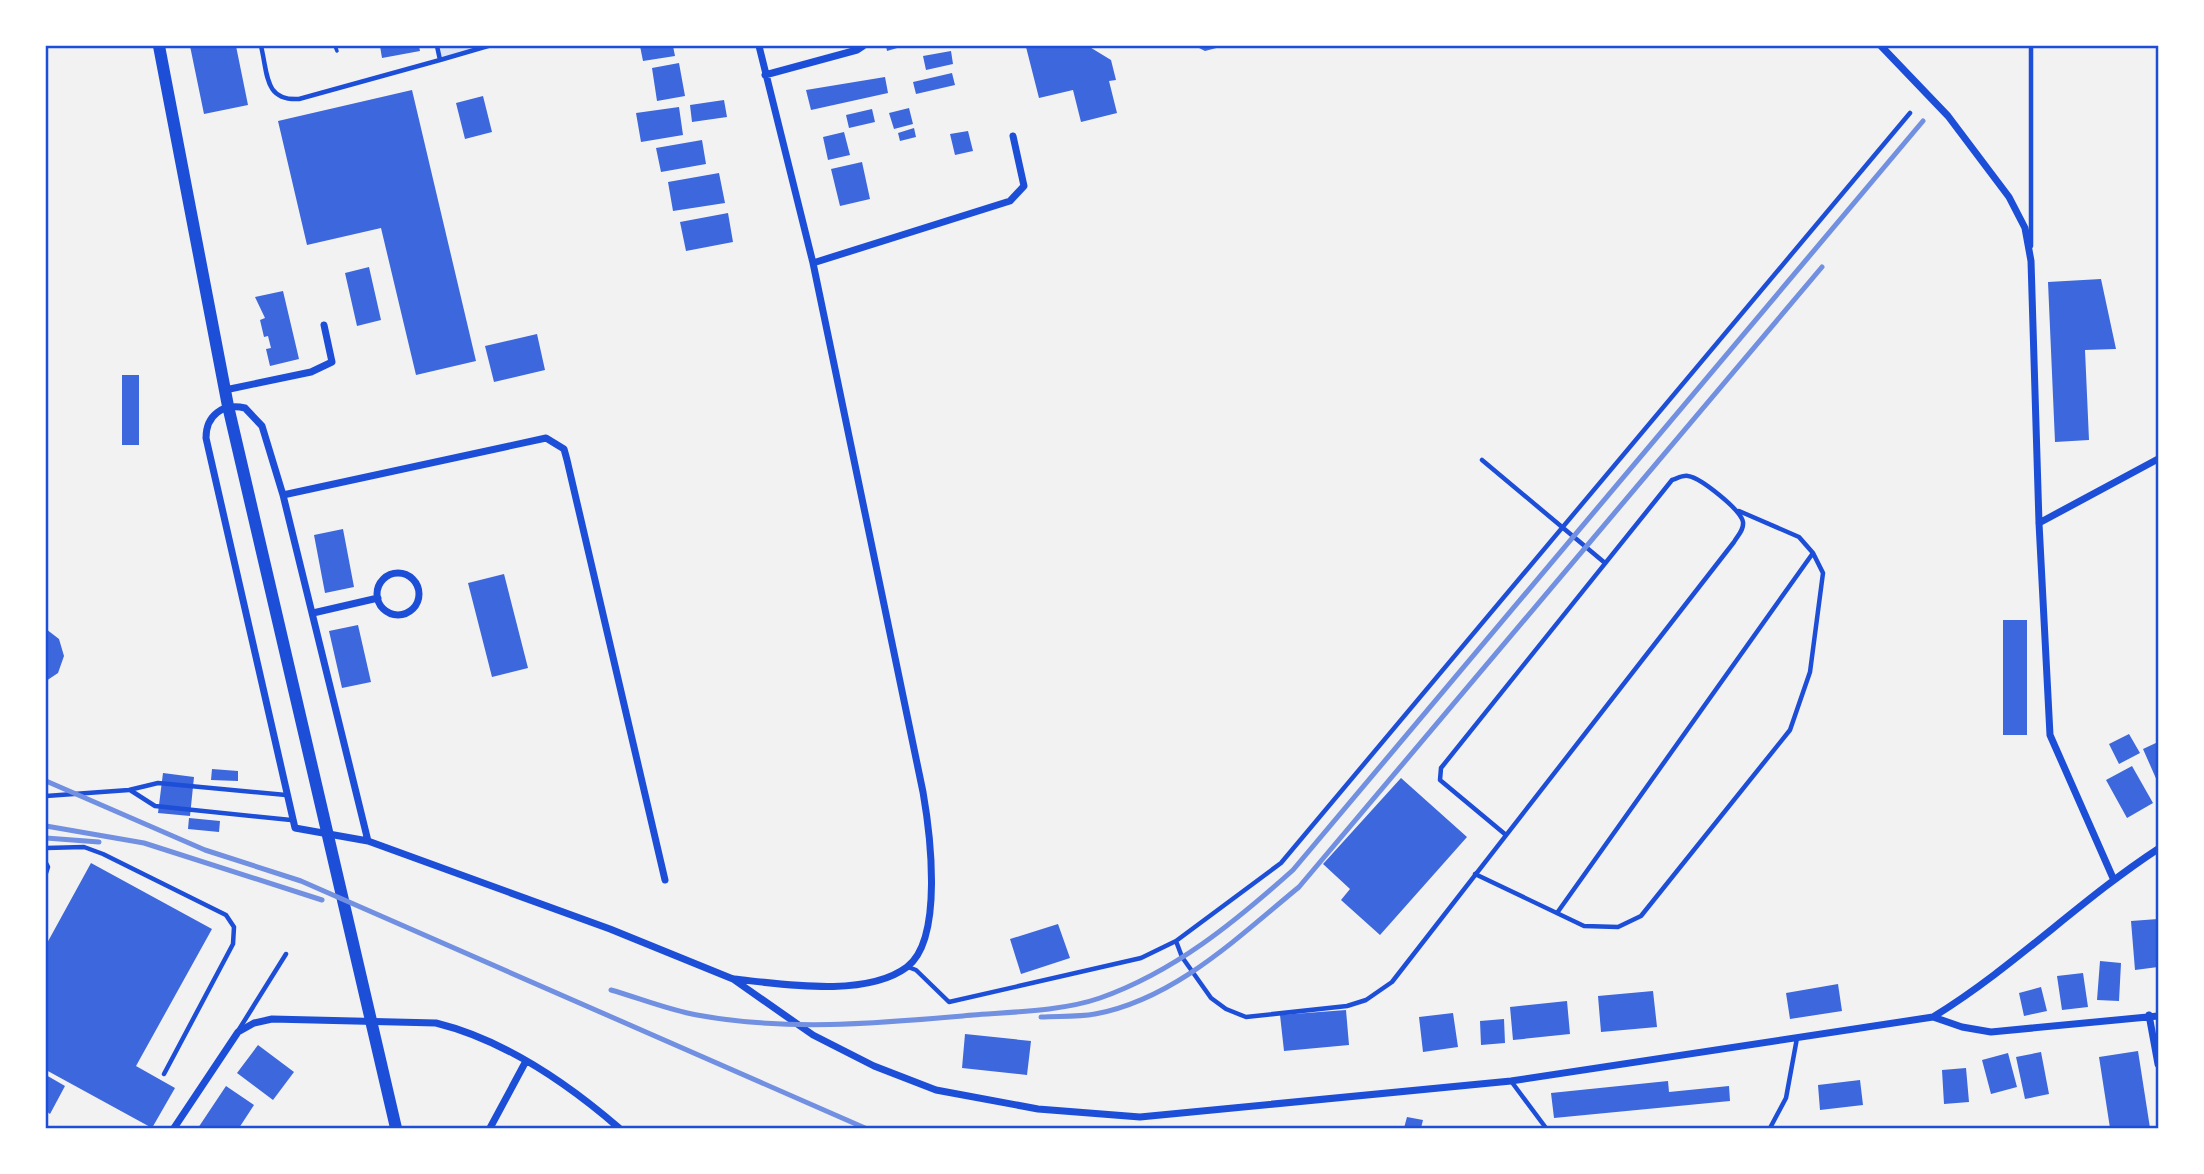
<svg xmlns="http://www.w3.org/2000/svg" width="2204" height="1174" font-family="Rubik,sans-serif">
	<rect width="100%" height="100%" fill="#f2f2f2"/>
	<!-- green -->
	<path fill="#dbe4f7" d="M437,46H488L440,60Z"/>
	<!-- building -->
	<path fill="#3d67dc" d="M190,46H236L248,105L204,114Z
		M380,46H419L420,51L382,58Z
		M640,46H673L675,56L643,61Z
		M886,46H904L887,51Z
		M1032,46H1088L1111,60L1116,80L1109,81L1117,113L1081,122L1073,90L1039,98L1026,47Z
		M1195,46H1224L1205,51Z
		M951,51L953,64L926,70L923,56Z
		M679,63L685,96L657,101L652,68Z
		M952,73L955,85L916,94L913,82Z
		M885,77L888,93L811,110L806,90Z
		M412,90L476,361L416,375L381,228L307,245L278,121Z
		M483,96L492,132L465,139L456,103Z
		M724,100L727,117L692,122L690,105Z
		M679,107L683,135L641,142L636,113Z
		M909,108L913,124L894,129L889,113Z
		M872,109L875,122L849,128L846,115Z
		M914,128L916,137L900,141L898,133Z
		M968,131L973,151L955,155L950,134Z
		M844,132L850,155L828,160L823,137Z
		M702,140L706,164L661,172L656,148Z
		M862,162L870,199L840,206L831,169Z
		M719,173L725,203L673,211L668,182Z
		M728,213L733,242L686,251L680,222Z
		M369,267L381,320L357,326L345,273Z
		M2101,279L2116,349L2085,350L2089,440L2055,442L2048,282Z
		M283,291L299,359L270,366L266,349L271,348L268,336L264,337L260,320L265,318L255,297Z
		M537,334L545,370L494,382L485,346Z
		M122,375H139V445H122Z
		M343,529L354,587L325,593L314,535Z
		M504,574L528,668L492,677L468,583Z
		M2003,620H2027V735H2003Z
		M358,625L371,682L342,688L329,631Z
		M46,629L59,639L64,656L58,673L46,681Z
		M2129,734L2140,753L2119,764L2109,744Z
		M2158,742V783L2143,749Z
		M2132,766L2153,803L2127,818L2106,780Z
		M212,769L238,771V781L211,780Z
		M163,773L194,777L190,816L158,813Z
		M1401,778L1467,837L1380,935L1341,900L1350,889L1323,864Z
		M189,818L220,821L219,832L188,829Z
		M91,863L212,929L136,1066L175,1088L152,1128L46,1070V945Z
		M2158,919V967L2135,970L2131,921Z
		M1058,924L1070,958L1021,974L1010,939Z
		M2100,961L2121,963L2119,1001L2097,1000Z
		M2083,973L2088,1007L2062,1010L2057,976Z
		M1838,984L1842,1011L1790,1019L1786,993Z
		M2041,987L2047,1011L2024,1016L2019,993Z
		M1653,991L1657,1027L1601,1032L1598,996Z
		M1567,1001L1570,1034L1513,1040L1510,1007Z
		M1346,1010L1349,1045L1284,1051L1280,1015Z
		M1453,1013L1458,1047L1423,1052L1419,1017Z
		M1504,1019L1505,1043L1481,1045L1480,1021Z
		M965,1034L1031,1041L1027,1075L962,1068Z
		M258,1045L294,1072L273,1100L237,1073Z
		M2138,1051L2150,1128H2110L2099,1057Z
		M2041,1052L2049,1094L2025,1099L2016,1057Z
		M2008,1053L2017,1087L1991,1094L1982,1060Z
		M1966,1068L1969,1102L1944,1104L1942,1070Z
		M46,1075L65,1086L50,1114L46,1111Z
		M1860,1080L1863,1105L1820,1110L1818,1085Z
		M1668,1081L1669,1092L1729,1086L1730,1101L1554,1118L1551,1093Z
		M226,1086L254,1105L239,1128H198Z
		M1407,1117L1423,1120L1421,1128H1404Z"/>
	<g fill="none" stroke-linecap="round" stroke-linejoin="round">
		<!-- path -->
		<path stroke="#1d4ed8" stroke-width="3.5" d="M335,46L337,51"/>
		<!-- service -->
		<path stroke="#1d4ed8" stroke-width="4.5" d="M261,46C268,74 264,101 299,99L440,60
			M437,46L440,60L488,46
			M2031,246V47
			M1482,460L1605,563
			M130,790L155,806L291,820
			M46,796L129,790L158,783L286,795
			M46,848L84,847L103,854L226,915L234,927L233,944L164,1074
			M46,863L48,867L46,873
			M1475,874L1584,926L1618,927L1641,916L1790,730L1810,672L1823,573L1813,553L1799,537L1739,511
			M1557,913L1813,553
			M1176,941L1182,957L1211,998L1226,1009L1246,1017L1347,1006L1366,1000L1392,982L1734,542C1738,535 1744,530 1743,522C1741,510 1701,478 1688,476C1683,475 1678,478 1672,480L1441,768L1440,780L1506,835
			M908,967L916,970L949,1002L1141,958L1176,941L1281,863L1910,113
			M238,1031L286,954
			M1511,1081L1546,1128
			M1770,1128L1786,1098L1797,1038"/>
		<!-- minor -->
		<path stroke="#1d4ed8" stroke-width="7" d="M1881,46L1948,116L2009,197L2025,228L2031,261L2039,523L2050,735L2113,878
			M765,75L857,50L863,46
			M813,263L1010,201L1024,186L1013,136
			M225,390L311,372L332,362L324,325
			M283,495L546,438L564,449L567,460L665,880
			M2039,523L2158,459
			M377 594a21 21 0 1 1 42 0a21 21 0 1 1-42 0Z
			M313,613L378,598
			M368,841L283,495L262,426L245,408C223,403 206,415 206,438L295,828L368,841L610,929L733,979L813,1035L874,1066L936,1090L1038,1109L1140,1117L1511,1081L1933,1017C2013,968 2080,900 2158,849
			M734,979C782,984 866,998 907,967C944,939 930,832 923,792L813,263L759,46
			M2149,1015L2158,1064
			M1933,1017L1962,1027L1991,1032L2158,1016
			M174,1128L238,1032L254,1023L272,1019L436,1023C505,1040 567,1083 619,1128
			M490,1128L526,1061"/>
		<!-- secondary -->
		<path stroke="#1d4ed8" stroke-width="12" d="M159,46L228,406L396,1128"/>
		<!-- rail -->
		<path stroke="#7290e2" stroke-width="5" d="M46,781L205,850L301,881L865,1128
			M46,826L144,843L322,900
			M46,838L99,842
			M611,990C639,998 668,1010 697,1015C789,1032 881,1023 973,1015C1012,1012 1063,1011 1100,998C1174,972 1235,922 1293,870L1923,121
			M1041,1017C1059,1016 1078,1017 1095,1014C1175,999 1238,937 1299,887L1822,267"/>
	</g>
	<!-- border -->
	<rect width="2204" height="1174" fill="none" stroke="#ffffff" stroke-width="94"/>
	<rect x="47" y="47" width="2110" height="1080" fill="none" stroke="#1d4ed8" stroke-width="2.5"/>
</svg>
